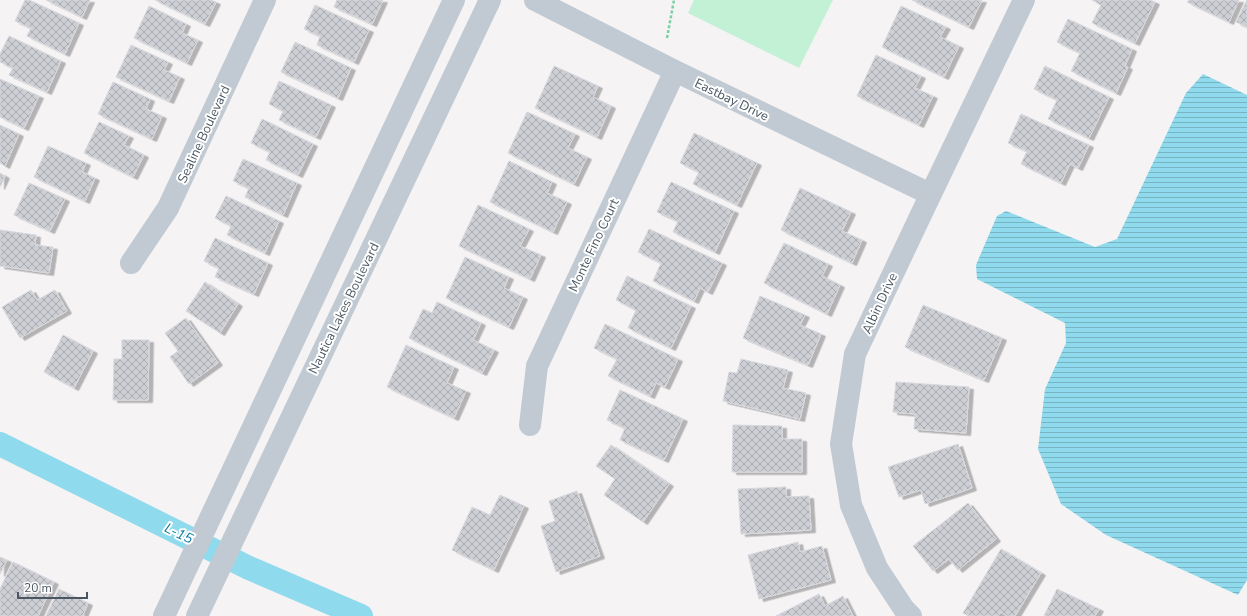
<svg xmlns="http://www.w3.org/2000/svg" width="1247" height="616" font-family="'Nunito Sans',sans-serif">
	<defs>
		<pattern id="water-rules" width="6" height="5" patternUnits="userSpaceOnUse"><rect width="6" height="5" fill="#90daee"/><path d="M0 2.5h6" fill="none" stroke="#78b4c4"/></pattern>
		<pattern id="building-cross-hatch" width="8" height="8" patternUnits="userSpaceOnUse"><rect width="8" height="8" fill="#cdcfd5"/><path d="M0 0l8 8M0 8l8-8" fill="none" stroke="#a8abb0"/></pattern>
		<filter id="shadow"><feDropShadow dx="4.5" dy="2.5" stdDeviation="0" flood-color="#0004"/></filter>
	</defs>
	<rect width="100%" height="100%" fill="#f5f3f3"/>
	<!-- pitch -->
	<path fill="#c3f1d5" d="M694,0H833L799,68L688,13Z"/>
	<!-- water -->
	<path fill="url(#water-rules)" d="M1203,74L1247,95V580L1238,595L1106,535L1061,504L1038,449L1045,389L1066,343L1065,323L977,279L976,265L997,216L1006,211L1095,247L1117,239L1186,93Z"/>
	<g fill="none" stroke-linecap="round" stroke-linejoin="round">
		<!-- canal -->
		<path stroke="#90daee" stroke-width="24" d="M0,444L249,568L361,616"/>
	</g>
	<!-- building -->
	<path fill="url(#building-cross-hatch)" stroke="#d7d9de" filter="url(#shadow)" d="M25,0H29L79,23L65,54L27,36L31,28L15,21Z
		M46,0H90L82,17Z
		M155,0H211L216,2L205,24Z
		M337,0H383L372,24L334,7Z
		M912,0H982L969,27Z
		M1092,0H1150L1155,2L1135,43L1092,23L1101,5Z
		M1189,0H1239L1229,22L1187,2Z
		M1247,0V27L1236,22Z
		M315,5L369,30L354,62L317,45L320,36L304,29Z
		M149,6L186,24L182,33L198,40L187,63L134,38Z
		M901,6L946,27L940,37L959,46L944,77L882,47Z
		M1068,19L1132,49L1125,66L1128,67L1116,93L1071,71L1080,53L1057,42Z
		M9,36L61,61L47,92L9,75L13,68L0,62V54Z
		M295,42L351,68L338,98L281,72Z
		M131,45L168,62L164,70L180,77L169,101L116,77Z
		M876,55L921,76L915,88L933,96L919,125L857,96Z
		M554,66L598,86L593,97L611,106L597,137L535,108Z
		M1045,66L1109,97L1089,138L1048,119L1057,100L1034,89Z
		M0,79L39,96L24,128L0,117Z
		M279,81L331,105L316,137L279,120L283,111L269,104Z
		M113,82L150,99L146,109L162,116L152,139L98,114Z
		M527,112L575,134L568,148L587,157L574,184L508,153Z
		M1021,114L1089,145L1078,168L1070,164L1061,183L1021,164L1027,151L1008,143Z
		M262,119L313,144L298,175L266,160L270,152L251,143Z
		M99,122L129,136L124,145L144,155L133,177L84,153Z
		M0,125L19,134L5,166L0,163Z
		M694,133L757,163L737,205L693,184L699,172L680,163Z
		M48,146L86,163L82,172L95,178L85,201L34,177Z
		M243,159L297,183L283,215L245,197L249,188L233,181Z
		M509,161L552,182L547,193L567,202L553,232L490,202Z
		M0,173L5,176L0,187Z
		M671,182L734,211L715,252L673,232L678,221L657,212Z
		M29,183L65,199L50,231L14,215Z
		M800,188L851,212L842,231L862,240L852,263L781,230Z
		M226,196L279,221L265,253L227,235L231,226L215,218Z
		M478,205L529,229L520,246L541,255L530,279L459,246Z
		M649,229L722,263L708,292L700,288L694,301L653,281L661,263L638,252Z
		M0,230L36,235L35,245L53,247L49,273L0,266Z
		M215,238L268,263L254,294L215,277L219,268L204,261Z
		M784,243L828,264L822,276L840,285L827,314L764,283Z
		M465,257L509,277L504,288L523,297L509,327L446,298Z
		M627,276L691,306L671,348L628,328L636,310L616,300Z
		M205,282L238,304L220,333L186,311Z
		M31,290L37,300L55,290L67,311L20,338L2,307Z
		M760,296L805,315L800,325L821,334L808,365L743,338Z
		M437,302L481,323L473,340L494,350L482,373L409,338L423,309L432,313Z
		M923,305L1002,338L984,380L905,347Z
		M186,318L218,363L189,384L170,357L178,351L165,333Z
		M605,324L678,359L665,387L656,383L650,396L608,376L617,359L594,348Z
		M63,335L93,351L74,388L44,372Z
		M122,340H149L148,400H113L114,359H122Z
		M406,345L454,367L447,383L466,391L454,418L387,387Z
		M741,359L788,370L783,388L806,393L800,419L723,401L729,372L737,373Z
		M896,382L969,387L966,433L914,429L915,414L893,412Z
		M620,390L683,419L664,460L620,440L625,428L607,420Z
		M733,425L782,426V439H802V472H732Z
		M958,444L972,488L925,504L921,490L899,497L888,467Z
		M611,445L669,484L643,522L604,495L615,479L596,466Z
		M786,487V497L809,496L811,530L741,534L738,489Z
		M577,491L600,556L556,572L541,526L555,521L549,501Z
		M500,495L524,506L494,570L452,550L472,507L490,515Z
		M968,503L996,539L958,570L949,559L933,571L913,546Z
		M798,542L800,552L822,546L831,580L759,599L748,555Z
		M1001,549L1041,573L1015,616H1007L1001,612L998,616H969L963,613Z
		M0,557L7,560L0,574Z
		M13,562L54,582L38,616H0V589Z
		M59,589L88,603L83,615L85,616H46Z
		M1057,589L1099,609L1095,616H1044Z
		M819,594L825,606L843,596L853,616H776Z"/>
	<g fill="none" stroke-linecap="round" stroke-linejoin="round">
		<!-- path -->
		<path stroke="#7ad0a6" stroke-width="2.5" stroke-dasharray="3 2" stroke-linecap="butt" d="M667,38L674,0"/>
		<!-- minor -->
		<path stroke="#c1cad2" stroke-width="22" d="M535,0L675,71L930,194
			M131,263L168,208L265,0
			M530,425L537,366L675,71
			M164,616L454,0
			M197,616L490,0
			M911,616L904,609L877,568L851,505L841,444L855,354L927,202L1024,0"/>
	</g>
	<g text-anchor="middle" stroke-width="4" stroke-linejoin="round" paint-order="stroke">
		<!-- street labels -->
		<g font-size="13" fill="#4a5661" stroke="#fff">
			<text transform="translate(732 99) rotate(26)" y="5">Eastbay Drive</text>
			<text transform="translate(203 134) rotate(-65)" y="5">Sealine Boulevard</text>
			<text transform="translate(593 245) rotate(-65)" y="5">Monte Fino Court</text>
			<text transform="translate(879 303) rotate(-65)" y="5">Albin Drive</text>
			<text transform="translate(343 308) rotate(-64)" y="5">Nautica Lakes Boulevard</text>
		</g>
		<!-- water labels -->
		<g font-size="14" font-style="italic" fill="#0c7c9b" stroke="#fff">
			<text transform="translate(179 533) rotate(26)" y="5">L-15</text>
		</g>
	</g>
	<!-- scale -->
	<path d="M18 592v6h69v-6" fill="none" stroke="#4a5661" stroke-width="2"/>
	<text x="24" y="592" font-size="12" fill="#4a5661" stroke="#ffffff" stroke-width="3" paint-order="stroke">20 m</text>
</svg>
